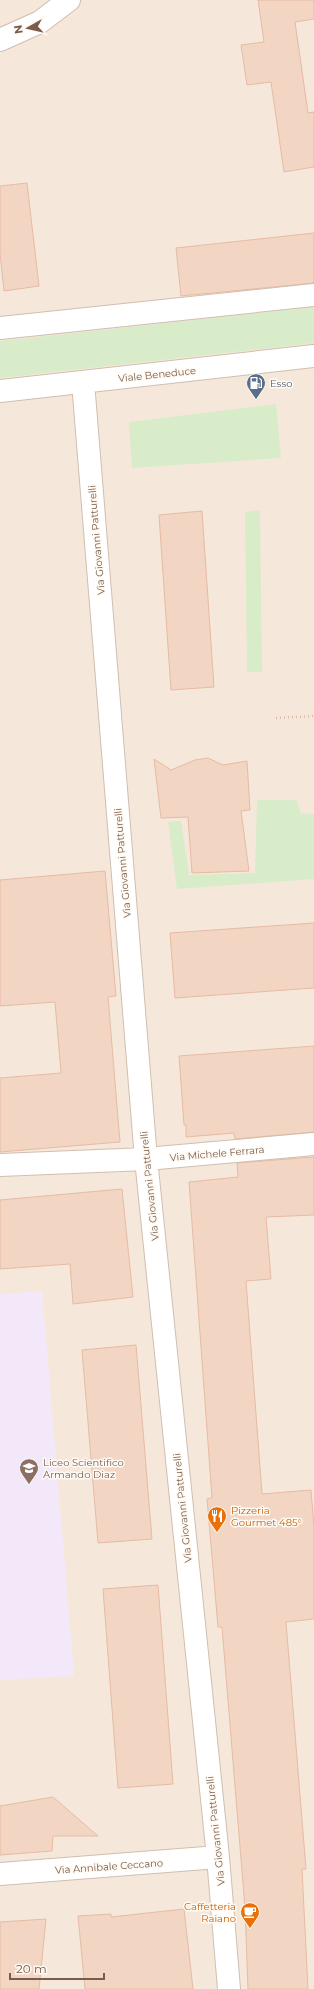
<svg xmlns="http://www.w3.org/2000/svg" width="314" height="1989" font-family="Montserrat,sans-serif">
	<rect width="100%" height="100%" fill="#fdf6ec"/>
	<!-- residential -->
	<path fill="#f5e8da" d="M0,0H314V1989H0Z"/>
	<!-- education -->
	<path fill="#f3e8fa" d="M42,1291L74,1676L0,1680V1294Z"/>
	<!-- green -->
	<path fill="#d8ecc9" d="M314,307V343L0,378V341Z
		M276,404L281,458L132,468L129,422Z
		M260,510L262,672H247L245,512Z
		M257,800H296L301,813L314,814V879L177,889L168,822L181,821L189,875L255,873Z"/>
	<!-- building -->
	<path fill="#f3d5c3" stroke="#e6bba3" d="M258,0H314V19L295,22L308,113L314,112V167L284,172L271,82L247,85L241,45L264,42Z
		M27,183L39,286L4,291L0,254V186Z
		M314,233V283L181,296L176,248Z
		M202,511L214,687L171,690L159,515Z
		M208,758L223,765L247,761L250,810L241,811L249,871L192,873L188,817L161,818L154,759L171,770L195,760Z
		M105,871L116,996L108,997L120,1142L0,1152V1078L61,1073L55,1002L0,1006V880Z
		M314,923V988L175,998L170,933Z
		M314,1046V1132L235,1139L234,1133L186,1137V1125H184L179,1056Z
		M314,1157V1215L266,1217L271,1279L246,1281L262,1494L311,1490L314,1526V1619L286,1622L306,1869H302L308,1989H248L245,1908L222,1627H218L207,1499L212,1498L189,1182L238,1177L237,1163Z
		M122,1189L133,1297L73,1304L70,1264L0,1269V1200Z
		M136,1345L152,1539L98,1543L82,1350Z
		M158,1585L173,1784L118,1788L103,1589Z
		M53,1797L98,1836H53L52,1851L0,1855V1806Z
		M184,1909L193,1989H85L78,1916L111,1914V1917Z
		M46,1919L39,1989H0V1922Z"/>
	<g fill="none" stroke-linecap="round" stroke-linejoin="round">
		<!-- minor casing -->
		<g stroke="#d1beb0" stroke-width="24">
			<path id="minor" d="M0,40L40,22L69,0
				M0,328L314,295
				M83,382L146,1159L218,1857L229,1989
				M0,391L314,356
				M0,1165L146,1159L314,1144
				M0,1874L218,1857"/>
		</g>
		<!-- path -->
		<path stroke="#d9b8a5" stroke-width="2.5" stroke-dasharray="1 3" stroke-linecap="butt" d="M276,718L314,716"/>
		<!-- minor -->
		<use href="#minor" stroke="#fff" stroke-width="22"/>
	</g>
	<!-- icons -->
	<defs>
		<g id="fuel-pin" transform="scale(1)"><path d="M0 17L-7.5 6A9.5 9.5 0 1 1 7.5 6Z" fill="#5c6f8a" stroke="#fffaf3"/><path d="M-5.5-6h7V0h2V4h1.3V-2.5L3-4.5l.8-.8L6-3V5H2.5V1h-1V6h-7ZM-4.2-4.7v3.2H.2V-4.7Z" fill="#fff"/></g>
		<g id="school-pin" transform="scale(1)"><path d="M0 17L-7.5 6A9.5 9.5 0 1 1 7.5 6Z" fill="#8d6e63" stroke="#fffaf3"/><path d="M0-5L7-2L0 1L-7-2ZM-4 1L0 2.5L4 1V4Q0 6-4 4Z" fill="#fff"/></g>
		<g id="restaurant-pin" transform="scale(1)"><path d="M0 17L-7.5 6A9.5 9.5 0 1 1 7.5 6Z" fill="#e8710a" stroke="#fffaf3"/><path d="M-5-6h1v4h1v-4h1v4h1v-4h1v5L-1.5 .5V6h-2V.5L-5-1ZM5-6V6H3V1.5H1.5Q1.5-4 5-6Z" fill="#fff"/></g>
		<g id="cafe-pin" transform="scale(1)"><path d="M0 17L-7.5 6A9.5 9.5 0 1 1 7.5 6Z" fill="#e8710a" stroke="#fffaf3"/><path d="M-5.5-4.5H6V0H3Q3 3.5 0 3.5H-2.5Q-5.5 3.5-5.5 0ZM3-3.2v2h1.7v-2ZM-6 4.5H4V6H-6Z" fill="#fff"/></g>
	</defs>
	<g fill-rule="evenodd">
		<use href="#fuel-pin" x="256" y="383"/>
		<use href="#school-pin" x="29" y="1468"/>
		<use href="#restaurant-pin" x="217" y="1516"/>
		<use href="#cafe-pin" x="250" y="1912"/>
	</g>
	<g text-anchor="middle" stroke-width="3" stroke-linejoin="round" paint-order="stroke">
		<!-- street labels -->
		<g font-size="10" fill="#7a5c4d" stroke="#fffaf3">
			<text transform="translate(157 374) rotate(-6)" y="4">Viale Beneduce</text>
			<text transform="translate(96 540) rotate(-95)" y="4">Via Giovanni Patturelli</text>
			<text transform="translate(122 863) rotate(-95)" y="4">Via Giovanni Patturelli</text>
			<text transform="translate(217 1153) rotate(-5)" y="4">Via Michele Ferrara</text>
			<text transform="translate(149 1186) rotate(-96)" y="4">Via Giovanni Patturelli</text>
			<text transform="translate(182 1508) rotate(-96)" y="4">Via Giovanni Patturelli</text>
			<text transform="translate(215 1831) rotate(-96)" y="4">Via Giovanni Patturelli</text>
			<text transform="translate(109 1866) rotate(-4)" y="4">Via Annibale Ceccano</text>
		</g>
		<!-- service labels -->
		<g font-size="10" fill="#4e5e75" stroke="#fffaf3" text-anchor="start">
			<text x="270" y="387">Esso</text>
		</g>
		<!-- education labels -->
		<g font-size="10" fill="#785e54" stroke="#fffaf3" text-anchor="start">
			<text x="43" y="1466">Liceo Scientifico<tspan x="43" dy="12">Armando Diaz</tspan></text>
		</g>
		<!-- food labels -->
		<g font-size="10" fill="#c56008" stroke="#fffaf3" text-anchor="start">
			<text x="231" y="1514">Pizzeria<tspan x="231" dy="12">Gourmet 485°</tspan></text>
			<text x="236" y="1910" text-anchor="end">Caffetteria<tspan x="236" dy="12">Raiano</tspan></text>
		</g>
	</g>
	<!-- north arrow -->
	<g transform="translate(28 28) rotate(262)" stroke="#fffaf3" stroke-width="3" paint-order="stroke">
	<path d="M0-3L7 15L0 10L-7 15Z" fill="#7a5c4d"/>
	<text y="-6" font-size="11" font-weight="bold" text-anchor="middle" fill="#7a5c4d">N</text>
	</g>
	<!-- scale -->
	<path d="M10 1973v6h94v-6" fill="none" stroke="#7a5c4d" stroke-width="2"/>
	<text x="16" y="1973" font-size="12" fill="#7a5c4d" stroke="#fffaf3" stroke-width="3" paint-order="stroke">20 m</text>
</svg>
